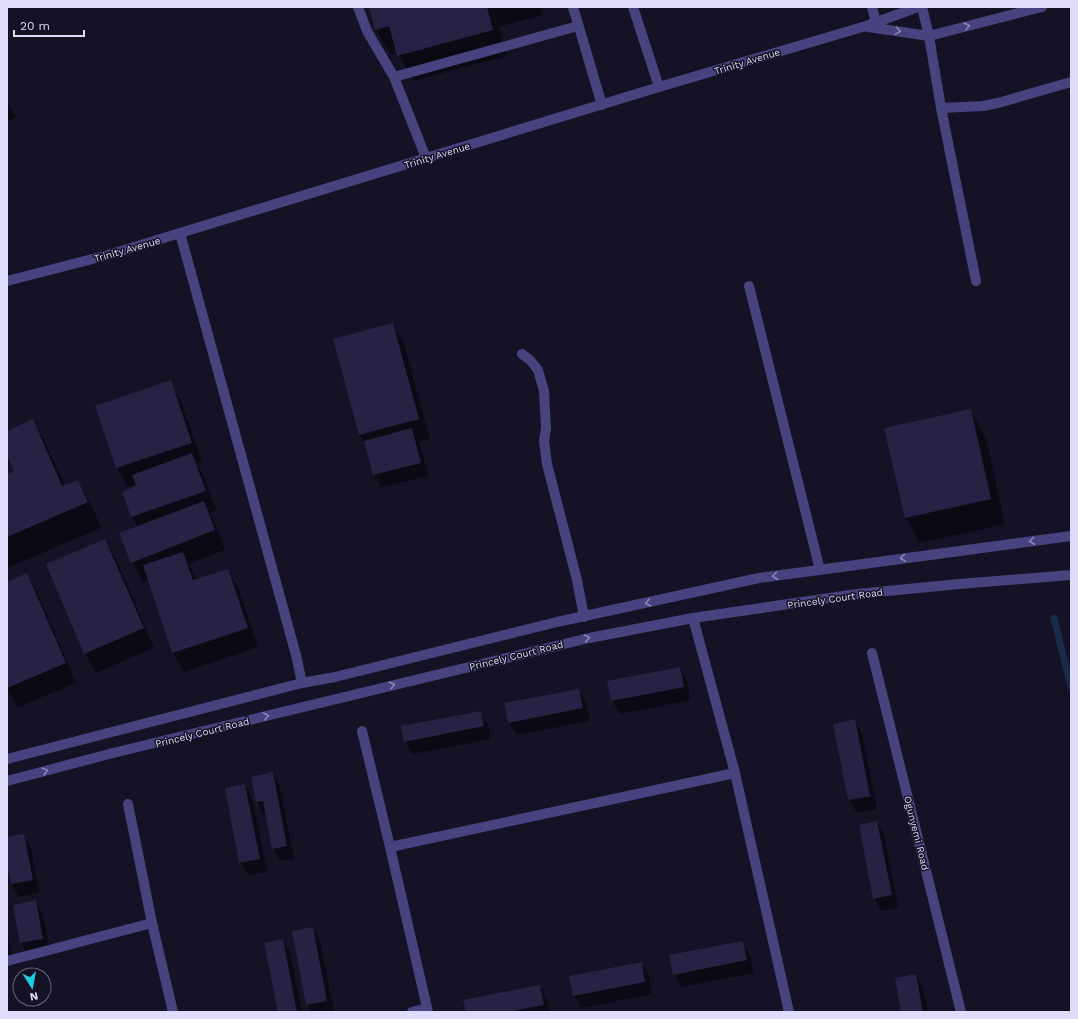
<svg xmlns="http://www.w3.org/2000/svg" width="1078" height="1019" font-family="'Work Sans',sans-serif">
	<rect width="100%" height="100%" fill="#161225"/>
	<!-- shadow -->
	<path fill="#0007" d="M370,7H540L543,15L499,27L507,56L413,81L398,53L391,55L376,29Z
		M7,101L16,117L7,122Z
		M393,325L404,344L430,439L419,441L428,476L381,487L374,474L366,446L360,435L334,340Z
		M170,382L181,401L202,462L197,464L203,474L216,510L209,513L214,521L225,550L189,564L197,580L227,570L239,589L258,647L184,672L173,652L149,579L143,582L132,562L138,527L132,517L137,487L136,484L128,487L117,468L96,407Z
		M970,410L985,435L1005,524L920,543L906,518L885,429Z
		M33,421L47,446L65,486L78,481L92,506L101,528L7,568V475L15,472L7,453V432Z
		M105,540L116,559L154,648L96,673L85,654L47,565Z
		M27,574L38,594L76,683L18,707L7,689V583Z
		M680,668L687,681L691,700L620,714L612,701L608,682Z
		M579,690L586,703L590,721L516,735L509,722Z
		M480,712L488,725L491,739L412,754L405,741Z
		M855,721L862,733L874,794L852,798V800L874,796L877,809L857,813L849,800L835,724Z
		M273,774L280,787L294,859L280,861L273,848L266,814L264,815L257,802L252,778Z
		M245,785L252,798L267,872L248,875L240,862Z
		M877,822L884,835L898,908L881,911L874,898Z
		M23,835L31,848L39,893L19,897L11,884L7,861V838Z
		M35,902L43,914L50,952L28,956L21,943L14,906Z
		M7,928L13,961L7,962Z
		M313,928L320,941L334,1012H311L307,1005L293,932Z
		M283,940L290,953L302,1012H279Z
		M743,942L750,955L754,973L681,987L674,974Z
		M641,963L649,976L652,994L581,1008L574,995Z
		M916,975L923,988L928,1012H902Z
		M540,986L547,999L550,1012H467Z"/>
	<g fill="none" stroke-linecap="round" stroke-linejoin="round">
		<!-- stream -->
		<path stroke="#172b49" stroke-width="7" d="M1054,618L1071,687"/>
	</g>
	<!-- building -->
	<path fill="#282143" d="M369,7H487L493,30L397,56L389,26L375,30Z
		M393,323L419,419L359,435L333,339Z
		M171,380L192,443L116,468L95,406Z
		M971,409L991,499L905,518L884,428Z
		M33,419L62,486L78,480L88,502L7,537V474L14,471L7,456V431Z
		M412,428L421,463L373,475L364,441Z
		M192,453L206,491L131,517L122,492L136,486L132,475Z
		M204,501L215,530L131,563L119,533Z
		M105,539L144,628L84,654L46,564Z
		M183,552L193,580L228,569L248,628L172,653L143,565Z
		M27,573L66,663L7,688V582Z
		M680,667L684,687L611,701L607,681Z
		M579,689L583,708L508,723L504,703Z
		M481,711L484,726L404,742L401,726Z
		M855,719L870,796L848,800L833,724Z
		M273,772L287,846L272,849L263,801L256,802L251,777Z
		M245,784L260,859L239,863L225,788Z
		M877,821L892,895L873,899L859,825Z
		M24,834L33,880L11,884L7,866V837Z
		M36,900L43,939L20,943L13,905Z
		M313,927L327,1001L306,1005L292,931Z
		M283,939L297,1012H278L264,943Z
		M743,941L747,960L673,975L669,955Z
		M642,962L645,982L573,996L569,976Z
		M916,974L923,1012H901L895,978Z
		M540,985L544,1005L507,1012H466L463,1000Z"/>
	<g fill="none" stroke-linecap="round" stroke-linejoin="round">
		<!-- minor -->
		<path stroke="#46437e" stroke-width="10" d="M358,7L367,31L394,77L426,158
			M573,7L602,105
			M633,7L659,87
			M872,7L876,23
			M922,7L929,36L941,108L983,106L998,103L1071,82
			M868,27L929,36L1042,7
			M394,77L578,26
			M941,108L976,281
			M180,233L296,655L302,683
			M7,281L108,255L180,233L659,87L866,26L918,7
			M749,286L820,570
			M522,354L530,360L538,370L544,391L546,428L544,441L547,464L577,580L584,617
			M693,618L735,773L789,1012
			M872,653L961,1012
			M362,731L390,847L428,1012
			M7,759L302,683L335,677L557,622L759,578L1071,536
			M7,781L113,753L589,638L693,618L857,594L959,584L1071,575
			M128,804L152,923L173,1012
			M390,847L735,773
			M7,961L152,923
			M412,1012L427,1008"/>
	</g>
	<!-- one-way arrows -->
	<defs><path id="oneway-chevron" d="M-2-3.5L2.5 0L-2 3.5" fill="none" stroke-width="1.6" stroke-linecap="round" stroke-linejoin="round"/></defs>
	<g stroke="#8b87b6">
		<use href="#oneway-chevron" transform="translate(967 26) rotate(-14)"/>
		<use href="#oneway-chevron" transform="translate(898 31) rotate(9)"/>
		<use href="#oneway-chevron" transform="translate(1032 541) rotate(173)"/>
		<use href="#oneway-chevron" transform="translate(903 558) rotate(172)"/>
		<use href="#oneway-chevron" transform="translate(775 576) rotate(173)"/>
		<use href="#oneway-chevron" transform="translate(648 603) rotate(167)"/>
		<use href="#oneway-chevron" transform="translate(587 638) rotate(-13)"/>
		<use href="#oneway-chevron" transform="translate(392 685) rotate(-14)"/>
		<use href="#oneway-chevron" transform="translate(266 716) rotate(-14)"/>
		<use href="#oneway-chevron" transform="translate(45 771) rotate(-15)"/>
	</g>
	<g text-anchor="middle" stroke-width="3" stroke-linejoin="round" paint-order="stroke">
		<!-- street labels -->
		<g font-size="10" fill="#dfdbfa" stroke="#161225">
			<text transform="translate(747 61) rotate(-17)" y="4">Trinity Avenue</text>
			<text transform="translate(437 155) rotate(-17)" y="4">Trinity Avenue</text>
			<text transform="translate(127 249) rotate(-16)" y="4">Trinity Avenue</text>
			<text transform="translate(835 598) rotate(-8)" y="4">Princely Court Road</text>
			<text transform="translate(516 655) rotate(-14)" y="4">Princely Court Road</text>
			<text transform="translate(202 732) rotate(-14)" y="4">Princely Court Road</text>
			<text transform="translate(917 833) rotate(76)" y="4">Ogunyemi Road</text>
		</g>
	</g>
	<!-- border -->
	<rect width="1078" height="1019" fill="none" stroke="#dfdbfa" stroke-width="16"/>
	<!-- north arrow -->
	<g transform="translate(32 987) rotate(169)"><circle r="19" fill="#161225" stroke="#66627a"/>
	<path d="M0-3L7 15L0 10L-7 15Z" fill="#1fcde2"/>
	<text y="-6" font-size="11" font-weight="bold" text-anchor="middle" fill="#dfdbfa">N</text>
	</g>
	<!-- scale -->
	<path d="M14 30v6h70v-6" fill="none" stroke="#dfdbfa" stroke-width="2"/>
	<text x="20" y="30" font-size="12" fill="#dfdbfa" stroke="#161225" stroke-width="3" paint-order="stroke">20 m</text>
</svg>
